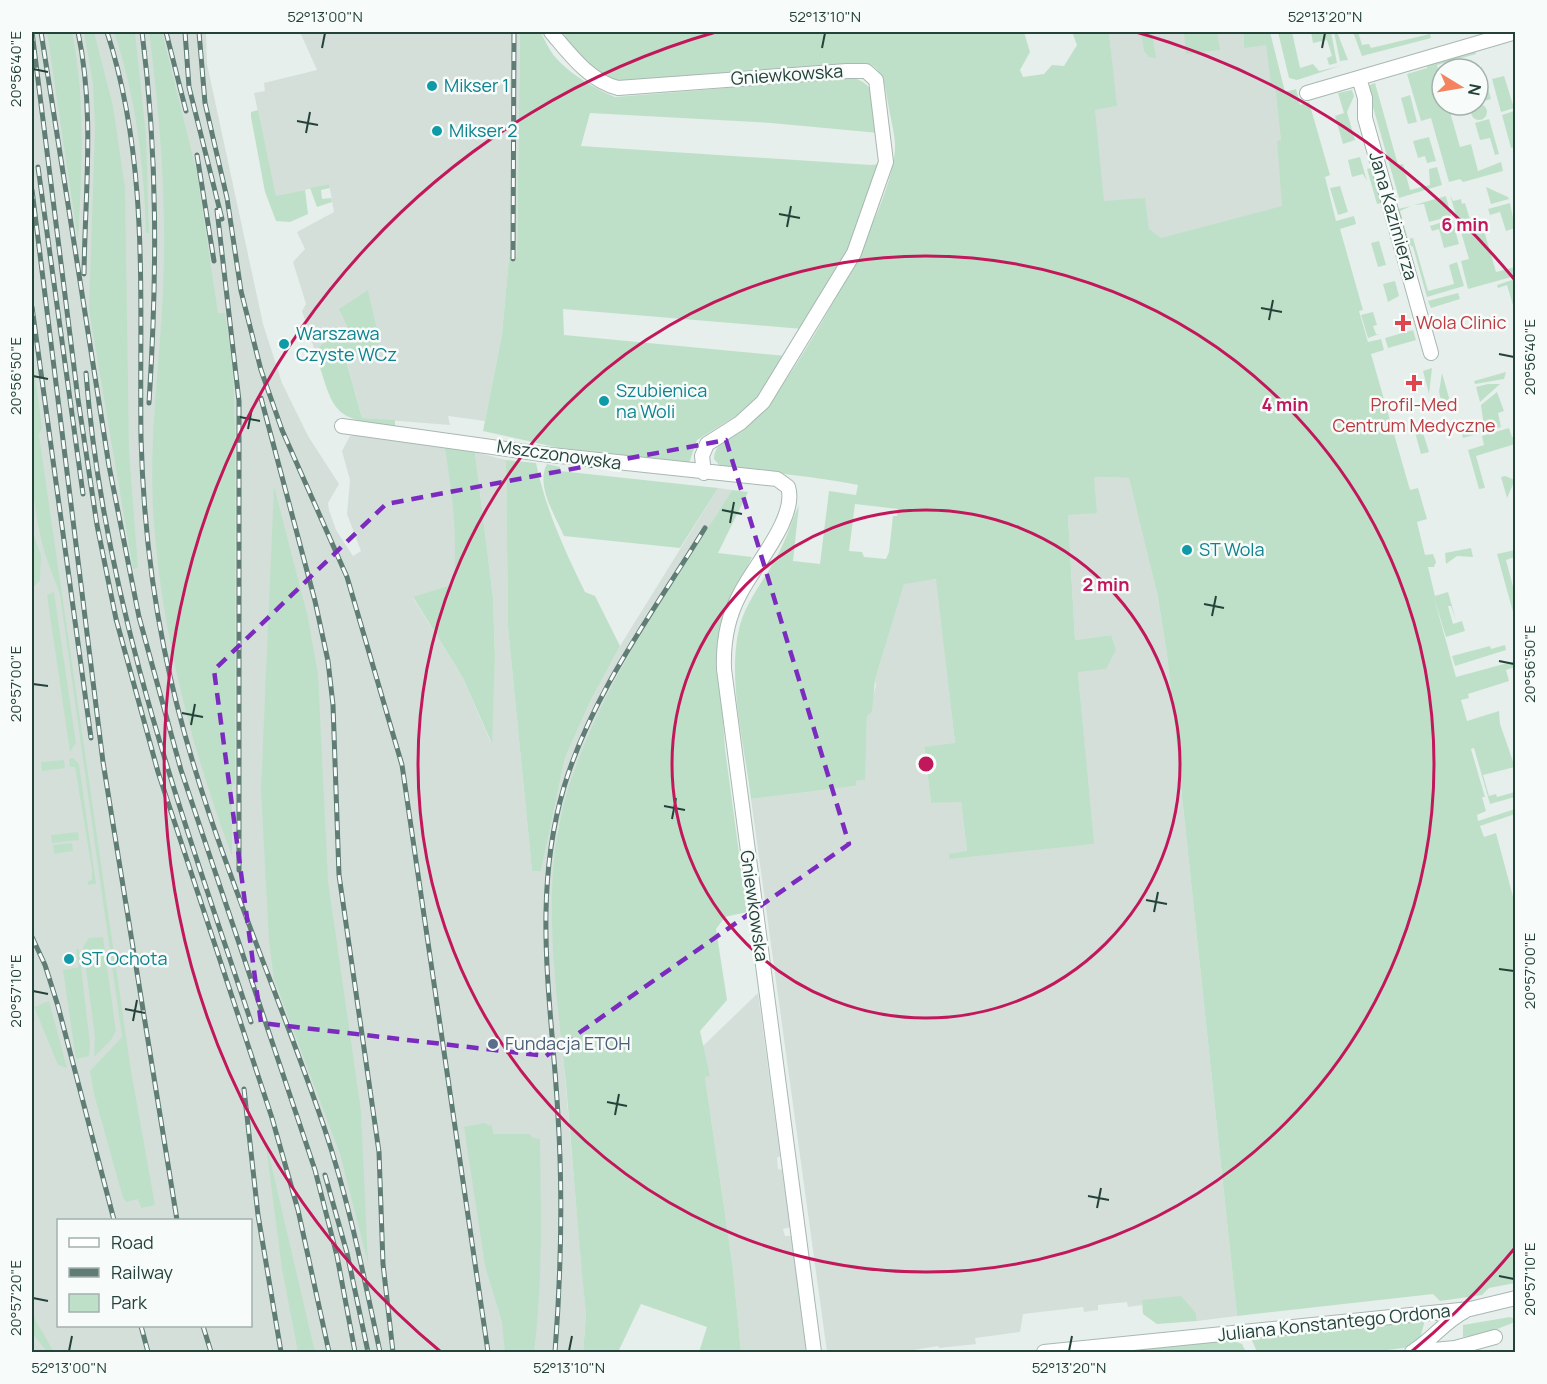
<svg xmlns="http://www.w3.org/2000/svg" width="1547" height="1384" font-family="Manrope,sans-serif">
	<rect width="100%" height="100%" fill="#e6efeb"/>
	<!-- built -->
	<path fill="#d4dfda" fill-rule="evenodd" d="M32,32H206L207,64L263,324L282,383L308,436L339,484L328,503L329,510L336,530L353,556L361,551L347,514L350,480L342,451L350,436L365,435L444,445L454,495L457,544L454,584L413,598L463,678L491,743L495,658L493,597L475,452L506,460L508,628L532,871L541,870L565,758L591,700L620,646L718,488L732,490L633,651L590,733L567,795L558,827L552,894L562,1043L586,1315L583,1352H32ZM58,1220H250V1326H58Z
		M300,32H520L517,257H509L502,334L485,421L448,416L450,425L362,418L345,355L358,351L372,314L368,291L348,328L324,342L315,351L302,311L306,304L293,262L305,249L297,232L334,212L329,184L276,197L254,93L265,91L264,83L317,70Z
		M1109,32H1270L1303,204L1151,249L1088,187L1077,112L1116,106Z
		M1232,339L1157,592L1167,655L1237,1316L1197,1321L1196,1313L1184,1302L1142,1301V1305L1128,1307L1127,1302L1098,1305V1310L1084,1312L1083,1307L1023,1314L1020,1332L975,1338L976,1344L939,1348L938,1346L901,1352H827L751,799L856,786V781L864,780L867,716L876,686L875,680L904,583L937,579L955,744L924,748L931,803L961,801L967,851L1093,844L1078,672L1111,635L1075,640L1068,515L1094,477L1128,478Z
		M758,993L780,1156L777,1158L778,1169L782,1170L790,1227L783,1229L785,1236H791L808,1352H741L733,1268L705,1077L709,1076L703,1046Z"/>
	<!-- green -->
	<path fill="#bfe0c8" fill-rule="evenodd" d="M47,32H72C86,101 82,171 78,241Z
		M84,32H94L113,106L125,188L129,451L138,568L133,569L89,310L95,129L93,84Z
		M114,32H135L146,135L149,233H146C144,165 136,97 114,32Z
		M149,32H162L197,173L218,313H225L233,368L235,432V782L232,786V856C190,744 160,627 153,508C149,435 160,362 163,290C167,203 160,117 149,32Z
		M520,32H540C544,37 545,42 549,48C559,68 595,89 615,97L853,78C878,83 876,111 879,133L771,123L590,113L581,146L871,165L881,164L853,242L803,329L563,309L564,335L786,356L752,406L697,440L689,463L559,448L483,431L502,334L509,257H517Z
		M563,32H1024L1030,52L1020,70L1023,77L1044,74L1052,65L1064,66L1077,45L1072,32H1109L1117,106L1095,110L1104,201L1145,198L1149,229L1161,238L1282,206L1277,141L1281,140L1275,84H1271L1266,45L1244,48V32H1270L1285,92L1296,89L1300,105L1309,102L1330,175L1325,177L1336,221L1354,216L1356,224L1340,229L1363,310L1359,311L1368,342L1381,339L1384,350L1371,354L1410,490L1418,488L1427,519L1417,522L1425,555L1433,554L1436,562L1434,567H1428L1435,596L1448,592L1456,620L1451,606H1448L1453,624L1462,621L1465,631L1446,637L1434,598L1456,677L1515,661V667L1506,670L1509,681L1468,694L1469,698L1461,700L1467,721L1499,711L1500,724L1515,767L1483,775L1489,796L1496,794L1497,797L1515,792V797L1490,804L1474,748L1471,749L1485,797H1482L1486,811L1477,815L1478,821L1515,809V814L1480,826L1484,837L1496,833L1515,904V1283L1489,1288L1482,1295L1440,1301L1433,1294L1237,1316L1167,655L1157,592L1129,478L1094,477L1097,513L1068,515L1075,640L1111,635L1116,650L1106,669L1078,672L1094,844L949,859V854L967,851L961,802L931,803L924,747L955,743L936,579L904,584L875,680L872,712L867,716L865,780L856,781V786L751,799C745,748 727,680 739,629C745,603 762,583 775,560C785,543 791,523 799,505L793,561L820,564L829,491L856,495L858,485C813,476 766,473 720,466L714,459C714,439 743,429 757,417C768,407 777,393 785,381C817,335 898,196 895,143C894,130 890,116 888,103C885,86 885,73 870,64H846L640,81C632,81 623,82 615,81C600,77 568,46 563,32ZM855,504L898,509L897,516H893L889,552L886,559L864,557L862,552L849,551Z
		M1141,32H1152L1156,58L1149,57L1144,51Z
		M1184,32H1217L1220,50L1186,54Z
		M1278,32H1292L1300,68L1313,64L1319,71L1340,66L1297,80L1289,78Z
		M1311,32H1331L1337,63L1329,65L1327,58L1332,56L1327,40L1313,43Z
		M1334,32H1337L1348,60L1340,61Z
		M1353,32H1358L1362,45L1369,44L1371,48L1430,34L1431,38L1362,56Z
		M1474,47L1476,54L1437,65L1442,83V105H1448L1460,147L1471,144L1478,171L1501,162L1503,171L1463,182L1460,179L1449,182L1431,118L1421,121L1407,74L1427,68L1426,61Z
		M1482,67L1491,99L1478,103V69H1474Z
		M1504,76L1514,108L1501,112L1492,79Z
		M1375,83L1398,165L1403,164L1410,190L1430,185L1429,169L1437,167L1442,185L1399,198L1367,86Z
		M1352,90L1354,96L1347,112L1355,140L1343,144L1335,116L1344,113L1338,93Z
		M1410,95L1417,122L1408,124L1401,98Z
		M1471 112a8 8 0 1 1 16 0a8 8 0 1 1-16 0Z
		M258,110L276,196L305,190L308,214L290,222L276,221L265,192L251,117V112Z
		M1514,111L1515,147L1511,148L1502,115Z
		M1489,119L1499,154L1495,155L1490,138L1480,140L1475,123Z
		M1429,137L1436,161L1427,163L1425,156L1418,158L1413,141Z
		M1360,157L1367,181L1363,174L1352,177L1348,160Z
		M1374,167L1384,202L1377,204L1367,169Z
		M329,184L330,188L321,190L322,199L331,198L332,202L317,207L310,188Z
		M1340,186L1348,212L1338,215L1330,188Z
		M1486,187L1508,197L1509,199L1491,204Z
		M1450,195L1453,201L1461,199L1462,204L1465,203L1471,223L1481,220L1496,272L1515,267V276L1468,289L1461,261L1469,259Z
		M1446,196L1451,216L1429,222L1424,204L1414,205Z
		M1510,203L1515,228L1506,231L1500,212L1490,215L1488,209Z
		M1411,206L1400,211L1408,239L1413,238L1428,291L1454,284L1449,265L1457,262L1464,286L1427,297L1413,247L1409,244L1398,209Z
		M1452,219L1459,244L1444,248L1439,229L1432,231L1430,226Z
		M1379,241L1386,265L1378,267L1371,243Z
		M1515,279L1516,312H1515L1507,285L1498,288L1497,285Z
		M1395,281L1399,296L1388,302L1383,284Z
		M368,290L380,344L345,356L362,418L395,420V426C330,420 334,411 315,351L324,342L348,328L339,309Z
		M1458,293L1460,299L1431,308L1428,301Z
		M1373,312L1377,325L1373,326L1376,334H1379L1368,338L1361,315Z
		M1413,330L1416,340L1388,348L1385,338Z
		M32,352L42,428L39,435L131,1071L155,1205L141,1208L138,1199L126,1202L123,1198L94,1094L90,1071L122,1037L60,595C55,579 47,563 43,546C26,484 31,416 32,352Z
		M1432,368L1429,394L1423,371Z
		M1506,372L1504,379L1475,384L1474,381Z
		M1442,373L1451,405L1443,407L1439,392Z
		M1488,384H1500L1480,402L1476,387Z
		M1497,392L1504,411L1498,413L1501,427L1463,438L1462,433L1484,426L1481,405Z
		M1420,423L1429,452L1421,454L1413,425Z
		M1509,428L1512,437L1515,436V444L1476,456L1485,488L1479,489L1468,450L1484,445L1482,436Z
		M444,445L475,452L493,597L495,658L492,744L463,678L413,597L454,584C457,536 453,492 444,445Z
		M506,460L536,463C546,510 564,549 585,592L595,596L620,646L591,700L565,758L541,871H532L508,628Z
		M547,464L560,467V471L718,488L680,548L564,536C556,517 535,485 547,464Z
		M1505,476L1515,480L1507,498L1501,477Z
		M274,486L308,618L318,674L328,881L361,1111L368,1263L340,1154L274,979L269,941L261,790Z
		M732,490L748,492L718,553L752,557L736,591L719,662L725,749L747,912L725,917L716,929L727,1000L700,1031L710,1076L705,1077L733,1268L741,1352H699L707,1327L641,1304L618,1352H583L586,1315C578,1238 573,1161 566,1085C557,991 539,888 566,796C599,685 672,587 732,490Z
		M32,530L41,555L40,581L32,588Z
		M1471,548L1473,557L1457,556L1446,564L1445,553Z
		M1515,550V557L1506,560L1515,594V619L1497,554Z
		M54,592L76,743L70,752L47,595Z
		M1505,645L1506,650L1455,666L1452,656L1490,646L1491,649Z
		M73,758L79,764L96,884L88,885V881L92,880V870L75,767H70L69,759Z
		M64,760L65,768L42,771L41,762Z
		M78,832L79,840L52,843L51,835Z
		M72,843L73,851L54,854L53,845Z
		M103,937L116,1031L111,1040L94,1057L95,1037L83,947L89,938Z
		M76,949H79L90,1044L89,1056L76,1059L63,970L79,967Z
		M49,1001L51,1008L67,1068L58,1065L34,1007Z
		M484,1123L492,1126L493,1134H530L533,1138L540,1139C541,1210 543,1283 534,1352H505L502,1322L485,1266L464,1127Z
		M265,1138L315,1352H298L282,1269Z
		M1181,1296L1196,1313L1197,1321L1157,1324L1143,1314L1142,1300Z
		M32,1314L54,1352H47L32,1333Z
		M1510,1317L1515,1319V1322L1487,1333L1463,1337V1325Z
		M1425,1320L1418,1346L1372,1352H1257L1251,1338Z
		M1231,1340L1242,1344L1246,1352H1115Z"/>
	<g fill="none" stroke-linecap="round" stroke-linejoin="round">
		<!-- minor casing -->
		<g stroke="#a8b8b2" stroke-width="16">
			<path id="minor" d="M551,32C569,53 589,81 618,88L847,71H866L876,80L886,162L854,253L763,402L740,423L707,444L702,456L704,473
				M1359,78L1365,98V118L1431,353
				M1307,93L1516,32
				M342,426L542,454L777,479L788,487C798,517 753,567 740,594C727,618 723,643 724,669L814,1352
				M1415,1350C1434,1338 1445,1321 1465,1311
				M1044,1352L1470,1309L1516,1298
				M1412,1352L1455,1348L1495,1337"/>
		</g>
		<!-- minor -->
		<use href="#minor" stroke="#fff" stroke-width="14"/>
		<!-- rail casing -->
		<g stroke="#5f7d75" stroke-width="5">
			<path id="rail" d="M32,32L78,399L97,525L116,619L158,772L272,1118L298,1210L329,1352
				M41,32L109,466L139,617L181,770L315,1170L337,1256L355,1352
				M78,32C95,112 85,192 84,274
				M107,32C150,164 139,301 141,438C143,509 150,579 164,648C197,814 270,968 324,1127C349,1201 364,1277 380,1352
				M142,32C158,156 157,278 149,403
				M166,32L186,111
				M185,32L189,87L222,219
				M199,32L205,103L227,198L241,291L261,370L282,430L347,577L402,765L488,1352
				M197,155L214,261
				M38,167L83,494
				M32,190L103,762L177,1220
				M217,210L239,401V870
				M513,259L514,32
				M32,307L91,738
				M86,373C103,598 180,809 251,1022
				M261,398L315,601L328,661L333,705L339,875L379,1152L383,1264L393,1352
				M32,937L45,965L58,1006L114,1220
				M244,1089L258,1215L281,1352
				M325,1175L347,1253L368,1352
				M141,1326L148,1352
				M203,1326L211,1352
				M555,1352C561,1274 563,1195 558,1116C552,1003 531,899 564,787C592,693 654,611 705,528"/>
		</g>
		<!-- rail -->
		<use href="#rail" stroke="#f7fbf9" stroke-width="3" stroke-dasharray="9" stroke-linecap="butt"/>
	</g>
	<!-- marked area -->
	<path fill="none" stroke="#7b2cbf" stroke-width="4.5" stroke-dasharray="12 8" stroke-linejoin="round" d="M726,440L849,844L546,1056L261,1023L214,670L386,504Z"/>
	<!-- ticks -->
	<path fill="none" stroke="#24423a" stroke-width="2" d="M322,48L325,33M822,48L825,33M1322,48L1325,33M33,69L48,72M297,121L318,125M306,133L310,112M779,214L800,218M787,227L791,206M1261,308L1282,312M1269,320L1273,300M1499,354L1514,357M33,376L48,379M240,417L260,421M248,429L252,408M722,510L742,514M730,523L734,502M1204,604L1224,608M1212,616L1216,596M1499,661L1514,664M33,684L48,686M182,713L203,717M191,725L195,704M664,806L685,810M672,819L676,798M1146,900L1167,904M1154,912L1158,892M1499,969L1514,971M33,991L48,994M125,1009L145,1013M133,1021L137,1000M607,1102L627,1106M615,1115L619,1094M1088,1196L1109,1200M1097,1208L1101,1188M1499,1276L1514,1279M33,1298L48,1301M69,1351L72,1336M569,1351L572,1336M1069,1351L1072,1336"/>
	<!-- distance rings -->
	<g fill="none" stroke="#c2185b" stroke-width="3">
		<circle cx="926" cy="764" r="254"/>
		<circle cx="926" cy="764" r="508"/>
		<path d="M1514 1249A762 762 0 0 1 1411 1352M441 1352A762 762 0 0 1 716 32M1136 32A762 762 0 0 1 1514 279"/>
	</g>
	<!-- markers -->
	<g fill="#0f9aa8" stroke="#f7fbf9" stroke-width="2">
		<circle cx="432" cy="86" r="6"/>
		<circle cx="437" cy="131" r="6"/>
		<circle cx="284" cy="344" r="6"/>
		<circle cx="604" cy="401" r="6"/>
		<circle cx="1187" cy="550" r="6"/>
		<circle cx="69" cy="959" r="6"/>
	</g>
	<g fill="#e0444e" stroke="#f7fbf9" stroke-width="2">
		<path d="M1400 314h6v6h6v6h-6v6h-6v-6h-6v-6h6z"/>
		<path d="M1411 374h6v6h6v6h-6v6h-6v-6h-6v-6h6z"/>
	</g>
	<circle fill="#5c6f8a" stroke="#f7fbf9" stroke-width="2" cx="493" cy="1044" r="6"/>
	<g text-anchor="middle" stroke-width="5" stroke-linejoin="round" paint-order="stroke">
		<!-- street labels -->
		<g font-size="18" fill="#24423a" stroke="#f7fbf9">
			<text transform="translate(787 75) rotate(-4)" y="6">Gniewkowska</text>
			<text transform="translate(1393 216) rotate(74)" y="6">Jana Kazimierza</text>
			<text transform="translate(559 455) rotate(8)" y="6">Mszczonowska</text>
			<text transform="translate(754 906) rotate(82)" y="6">Gniewkowska</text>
			<text transform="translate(1334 1323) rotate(-6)" y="6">Juliana Konstantego Ordona</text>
		</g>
		<!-- culture labels -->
		<g font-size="18" fill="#0d838f" stroke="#f7fbf9" text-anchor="start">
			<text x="444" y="92">Mikser 1</text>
			<text x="449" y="137">Mikser 2</text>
			<text x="296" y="340">Warszawa<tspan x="296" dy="21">Czyste WCz</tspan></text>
			<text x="616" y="397">Szubienica<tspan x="616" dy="21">na Woli</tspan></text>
			<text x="1199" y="556">ST Wola</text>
			<text x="81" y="965">ST Ochota</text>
		</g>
		<!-- health labels -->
		<g font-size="18" fill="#be3a42" stroke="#f7fbf9" text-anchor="start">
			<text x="1416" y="329">Wola Clinic</text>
			<text x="1414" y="411" text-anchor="middle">Profil-Med<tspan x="1414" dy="21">Centrum Medyczne</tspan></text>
		</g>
		<!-- service labels -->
		<g font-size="18" fill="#4e5e75" stroke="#f7fbf9" text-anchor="start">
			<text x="505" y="1050">Fundacja ETOH</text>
		</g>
	</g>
	<circle cx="926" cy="764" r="9" fill="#c2185b" stroke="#f7fbf9" stroke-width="3"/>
	<g font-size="18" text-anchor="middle" font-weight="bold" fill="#c2185b" stroke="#f7fbf9" stroke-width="5" stroke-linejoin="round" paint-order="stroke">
		<text x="1465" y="231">6 min</text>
		<text x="1285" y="411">4 min</text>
		<text x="1106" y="591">2 min</text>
	</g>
	<!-- border -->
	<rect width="1547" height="1384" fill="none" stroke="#f7fbf9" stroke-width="66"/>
	<!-- legend -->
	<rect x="57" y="1219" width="195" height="108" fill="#f7fbf9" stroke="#a3b1ad" stroke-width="1.5"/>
	<rect x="69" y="1238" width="30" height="9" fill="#ffffff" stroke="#a3b1ad" stroke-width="1.5"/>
	<text x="111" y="1249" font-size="18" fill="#24423a">Road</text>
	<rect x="69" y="1268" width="30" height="9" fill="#5f7d75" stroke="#a3b1ad" stroke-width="1.5"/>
	<text x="111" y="1279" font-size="18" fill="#24423a">Railway</text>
	<rect x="69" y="1294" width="30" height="18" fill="#bfe0c8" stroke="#a3b1ad" stroke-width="1.5"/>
	<text x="111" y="1309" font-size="18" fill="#24423a">Park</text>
	<!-- north arrow -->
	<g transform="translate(1460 87) rotate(101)"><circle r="28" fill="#f7fbf9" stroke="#a3b1ad" stroke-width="1.5"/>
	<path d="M0-4.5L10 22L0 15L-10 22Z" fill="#f4845f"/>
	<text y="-9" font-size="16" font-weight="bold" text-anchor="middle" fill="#24423a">N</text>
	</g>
	<rect x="33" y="33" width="1481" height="1318" fill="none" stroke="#24423a" stroke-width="2"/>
	<g font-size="15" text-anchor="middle" fill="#24423a">
		<text x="325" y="22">52°13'00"N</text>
		<text x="825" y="22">52°13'10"N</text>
		<text x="1325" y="22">52°13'20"N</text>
		<text transform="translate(16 69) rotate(-90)" y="5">20°56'40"E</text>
		<text transform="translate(1530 357) rotate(-90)" y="5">20°56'40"E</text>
		<text transform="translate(16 376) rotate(-90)" y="5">20°56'50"E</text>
		<text transform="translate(1530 664) rotate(-90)" y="5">20°56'50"E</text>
		<text transform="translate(16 684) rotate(-90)" y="5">20°57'00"E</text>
		<text transform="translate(1530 971) rotate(-90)" y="5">20°57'00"E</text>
		<text transform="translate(16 991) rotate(-90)" y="5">20°57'10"E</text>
		<text transform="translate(1530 1279) rotate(-90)" y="5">20°57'10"E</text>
		<text transform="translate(16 1298) rotate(-90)" y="5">20°57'20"E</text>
		<text x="69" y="1373">52°13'00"N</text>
		<text x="569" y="1373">52°13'10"N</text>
		<text x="1069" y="1373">52°13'20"N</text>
	</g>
</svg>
